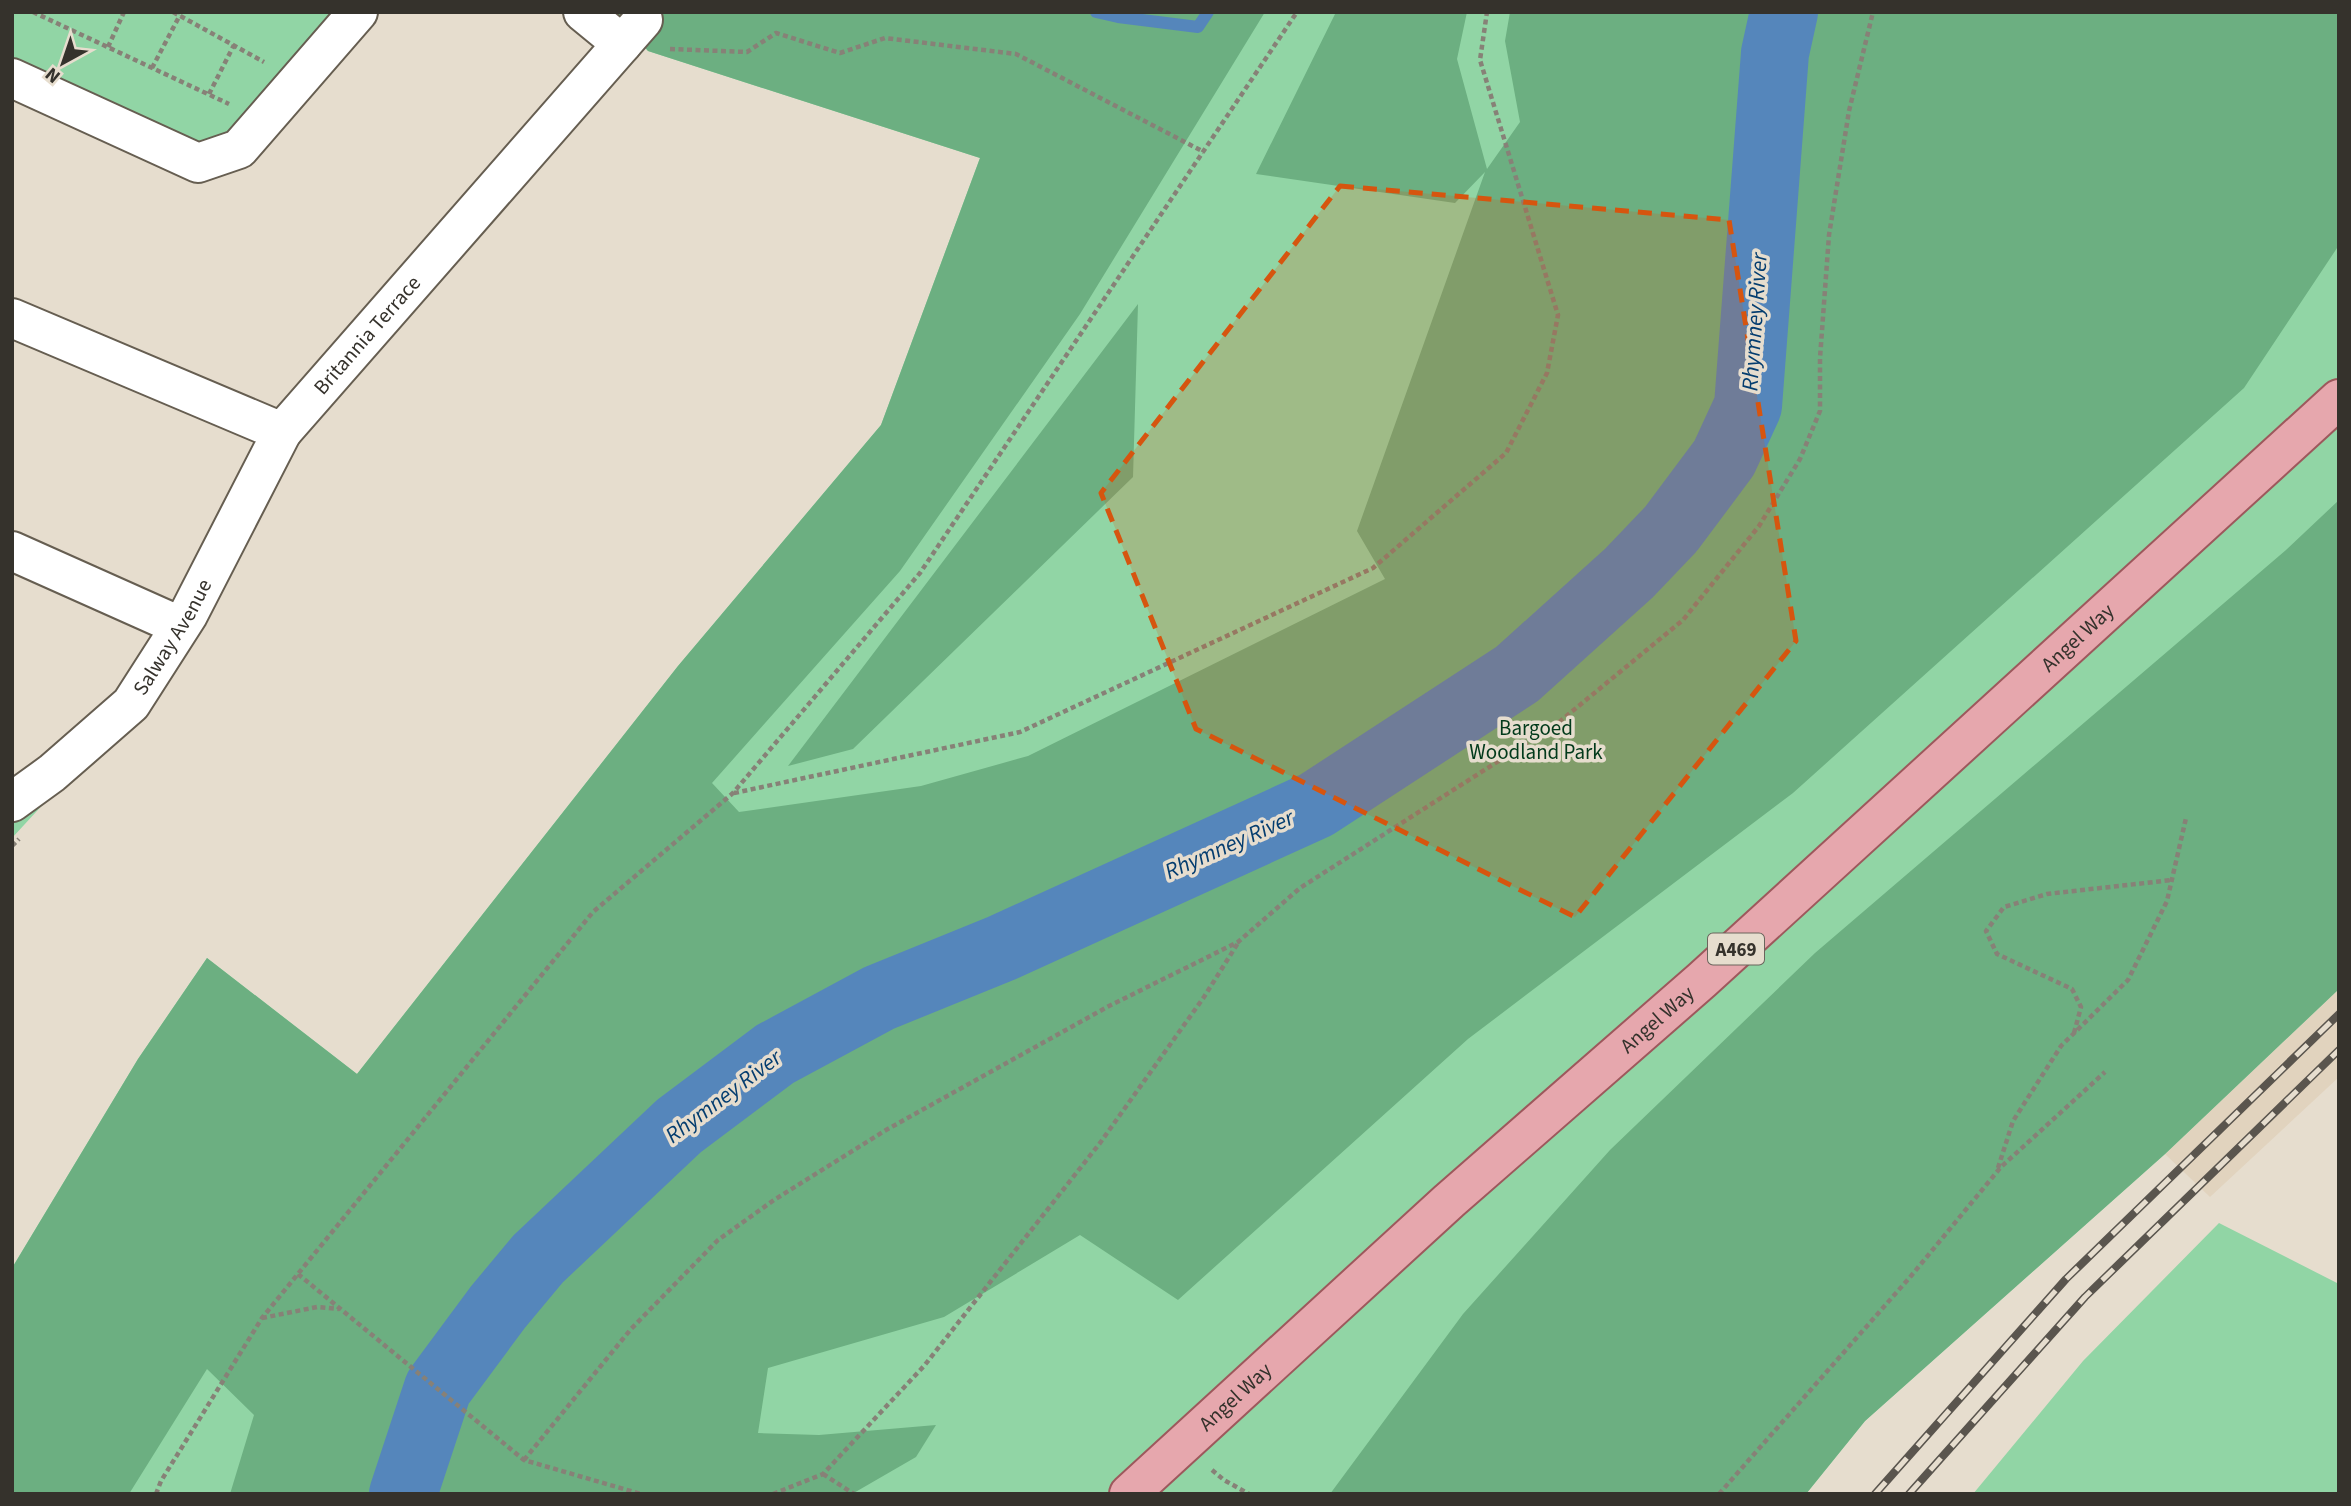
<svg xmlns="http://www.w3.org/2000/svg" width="2351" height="1506" font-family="'Source Sans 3',sans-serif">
	<rect width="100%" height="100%" fill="#e6ddce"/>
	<!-- built -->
	<path fill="#e1d3be" d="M2339,989V1077L2210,1197L2165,1154Z"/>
	<!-- green -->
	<path fill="#91d5a5" d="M12,12H343L239,135L201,148L12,66Z
		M614,12H2339V989L2165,1154L1865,1421L1806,1494H12V1268L138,1059L207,958L357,1074L678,666L881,425L980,158L648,51Z
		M48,799L12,838V823Z
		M2219,1223L2339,1284V1494H1973L2083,1361Z"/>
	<!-- forest -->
	<path fill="#6caf81" d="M614,12H1265L1080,314L900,571L712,783L739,812L921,786L1028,756L1385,579L1357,531L1485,172L1455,203L1256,174L1336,12H1467L1457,59L1487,169L1520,122L1505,41L1510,12H2339V245L2244,388L1793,793L1468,1039L1178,1300L1080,1235L944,1317L768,1368L758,1433L819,1435L936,1425L916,1457L852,1494H230L254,1415L207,1369L129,1494H12V1268L138,1059L207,958L357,1074L678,666L881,425L980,158L648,51Z
		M1138,304L1133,477L853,749L788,766Z
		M2339,500V989L2165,1154L1865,1421L1806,1494H1330L1463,1314L1610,1150L1815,953L2286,550Z"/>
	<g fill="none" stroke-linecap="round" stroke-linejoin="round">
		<!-- stream -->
		<path stroke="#5586bb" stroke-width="12" d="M1096,12L1118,17L1198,27L1208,12"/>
		<!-- river -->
		<path stroke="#5586bb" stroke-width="68" d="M403,1494L438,1388L498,1307L538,1259L679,1126L775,1054L879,998L1002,948L1316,805L1517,674L1629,573L1671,529L1724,458L1748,406L1775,53L1784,12"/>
		<!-- minor casing -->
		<g stroke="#665e51" stroke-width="42">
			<g id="minor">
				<path d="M583,12L622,44"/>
				<path d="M12,78L198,163L239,149L358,12"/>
				<path id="s1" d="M12,318L282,432L643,20"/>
				<path d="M12,551L180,626"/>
				<path id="s2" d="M12,802L52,773L131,704L188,615L282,432"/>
			</g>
		</g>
		<!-- major casing -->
		<g stroke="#9d585c" stroke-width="42">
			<g id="major">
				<path id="s3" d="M1129,1494L1449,1201L1702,980L2339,399"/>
			</g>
		</g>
		<!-- path -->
		<path stroke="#878177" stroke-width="4.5" stroke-dasharray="5 3.5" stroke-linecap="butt" d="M33,12L229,104
			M173,12L264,62
			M108,47L124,12
			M670,49L747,52L776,33L840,53L885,38L1016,54L1204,152
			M152,68L180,15
			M209,94L234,45
			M734,793L1020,732L1373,568L1506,453L1547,373L1558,315L1480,60L1487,12
			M12,846L19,839
			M2074,1033L2081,1007L2072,989L1997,954L1986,931L2004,907L2047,894L2172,880
			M1998,1168L2013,1121L2061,1046L2128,980L2167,901L2186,818
			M298,1274L524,1460L641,1494
			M262,1318L317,1307L339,1309
			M524,1460L631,1329L718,1240L774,1200L886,1130L1109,1006L1238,942L1300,888L1558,723L1683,620L1759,526L1800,459L1820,411V358L1829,235L1849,111L1873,12
			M1212,1470L1224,1480L1249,1494
			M823,1474L854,1494
			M156,1494L161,1481L262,1318L593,912L733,793L920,573L1297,12
			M773,1494L823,1474L924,1366L1100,1143L1204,997L1238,943
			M1719,1494L1911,1276L2001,1167L2105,1072"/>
		<!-- minor -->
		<use href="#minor" stroke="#fff" stroke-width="38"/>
		<!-- major -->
		<use href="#major" stroke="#e6a7ad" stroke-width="38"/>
		<!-- rail casing -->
		<g stroke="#5a554e" stroke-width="8">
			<path id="rail" d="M1875,1494L2066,1279L2339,1014
				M1909,1494L2085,1297L2339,1050"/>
		</g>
		<!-- rail -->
		<use href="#rail" stroke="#e6ddce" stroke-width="5" stroke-dasharray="16" stroke-linecap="butt"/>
	</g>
	<!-- marked area -->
	<path fill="#d6550f" fill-opacity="0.2" stroke="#d6550f" stroke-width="5" stroke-dasharray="14 9" stroke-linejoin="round" d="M1340,186L1729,220L1796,641L1575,917L1196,729L1101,493Z"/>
	<g text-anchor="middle" stroke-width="7" stroke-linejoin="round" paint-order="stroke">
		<!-- shield labels -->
		<rect fill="#e6ddce" stroke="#6a655d" stroke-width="2" x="1708" y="933.5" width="56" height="31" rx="5"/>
		<g font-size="19" font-weight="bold" fill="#35322c">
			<text x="1736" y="956">A469</text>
		</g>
		<!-- street labels -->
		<g font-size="21" fill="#35322c" stroke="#e6ddce">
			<text dy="7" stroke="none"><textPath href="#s1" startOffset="422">Britannia Terrace</textPath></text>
			<text dy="7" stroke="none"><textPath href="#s2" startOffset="233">Salway Avenue</textPath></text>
			<text dy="7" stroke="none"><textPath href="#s3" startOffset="1278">Angel Way</textPath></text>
			<text dy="7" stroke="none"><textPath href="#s3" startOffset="710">Angel Way</textPath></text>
			<text dy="7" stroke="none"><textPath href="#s3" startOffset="144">Angel Way</textPath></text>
		</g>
		<!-- park labels -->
		<g font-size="21" fill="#023a1b" stroke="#e6ddce">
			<text x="1536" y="735">Bargoed<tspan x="1536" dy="24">Woodland Park</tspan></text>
		</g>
		<!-- water labels -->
		<g font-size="23" font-style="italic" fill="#043d6f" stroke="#e6ddce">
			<text transform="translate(1754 322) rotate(-86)" y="8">Rhymney River</text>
			<text transform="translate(1229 844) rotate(-24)" y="8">Rhymney River</text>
			<text transform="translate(723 1096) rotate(-37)" y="8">Rhymney River</text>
		</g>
	</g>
	<!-- border -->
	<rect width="2351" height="1506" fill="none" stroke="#35322c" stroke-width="28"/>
	<!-- north arrow -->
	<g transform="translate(63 63) rotate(220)" stroke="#e6ddce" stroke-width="5" paint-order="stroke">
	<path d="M0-5L12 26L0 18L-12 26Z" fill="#35322c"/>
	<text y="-10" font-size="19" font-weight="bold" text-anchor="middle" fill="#35322c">N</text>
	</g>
</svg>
